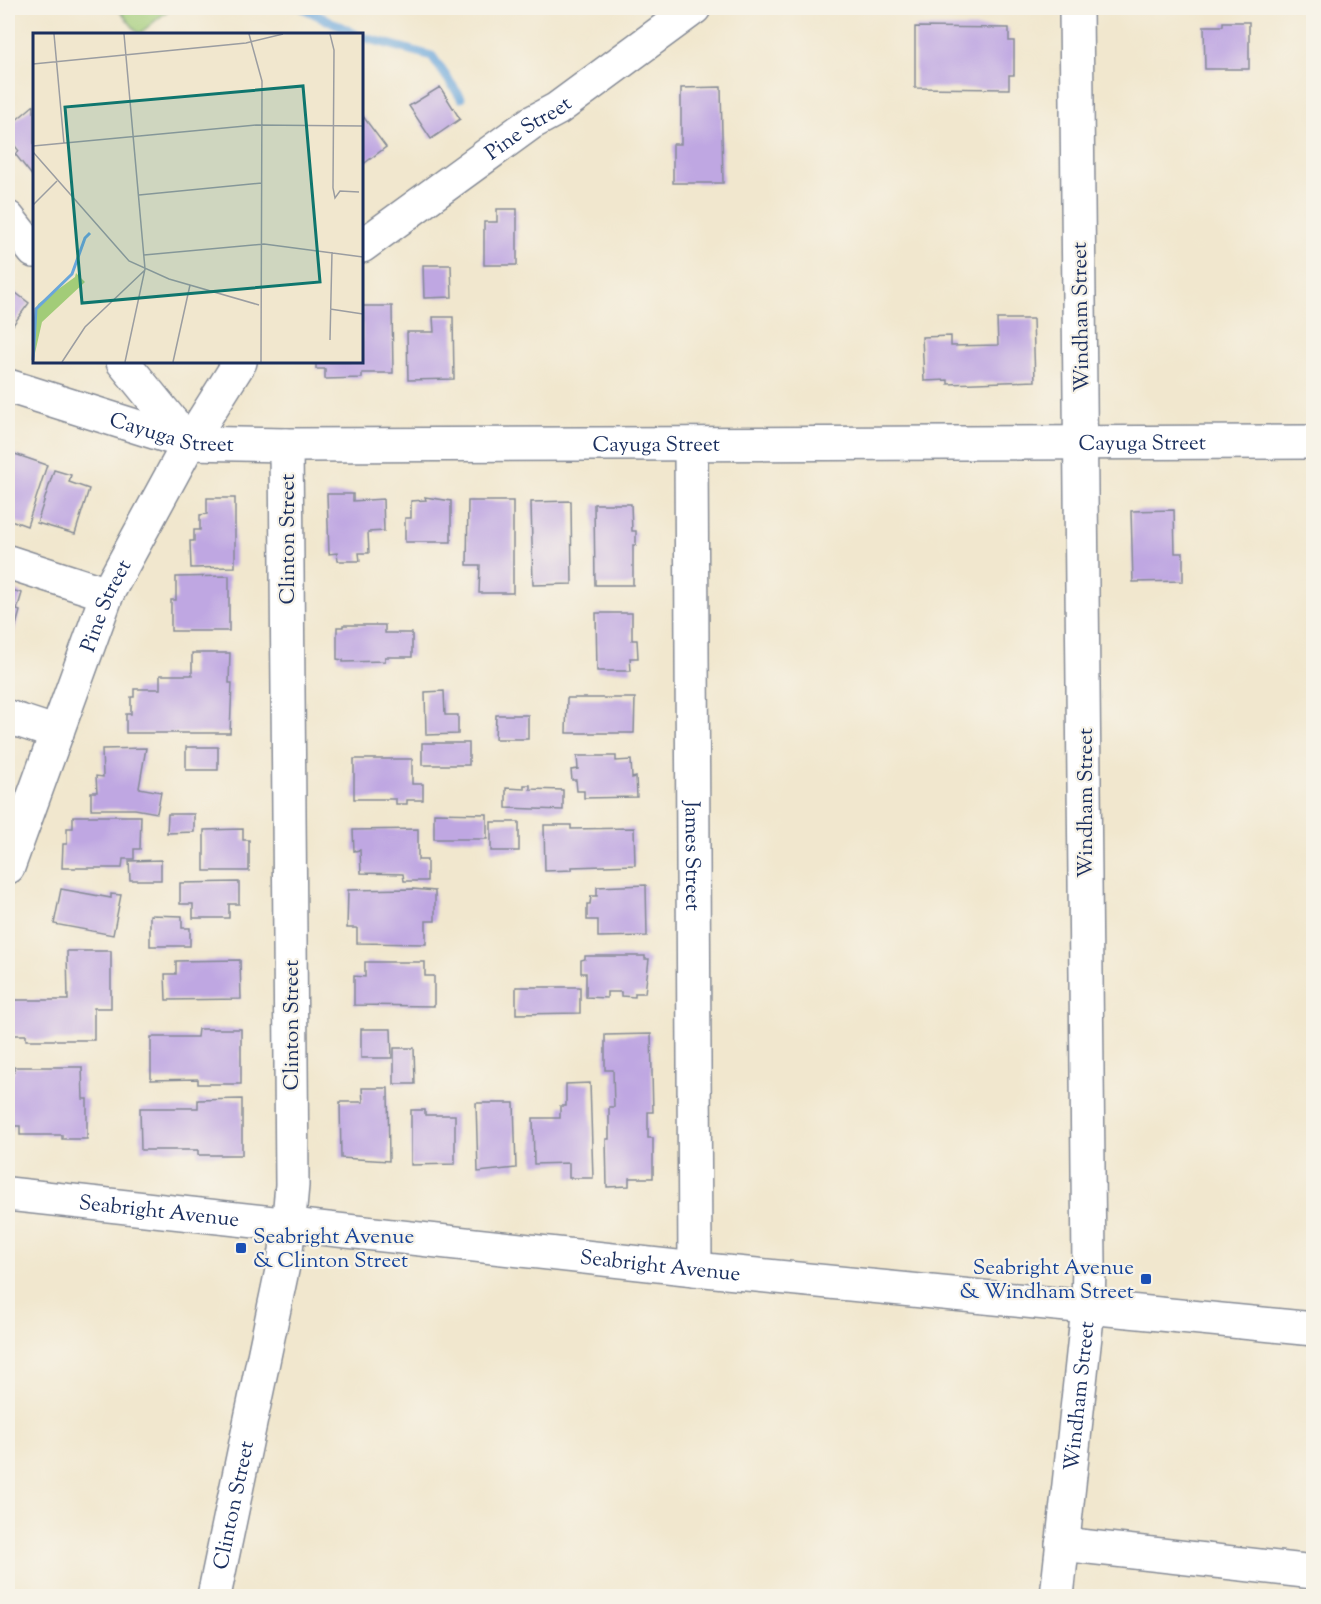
<svg xmlns="http://www.w3.org/2000/svg" width="1321" height="1604" font-family="'Sorts Mill Goudy',serif">
	<rect width="100%" height="100%" fill="#f7f3e8"/>
	<filter id="ink" filterUnits="userSpaceOnUse"><feTurbulence type="fractalNoise" baseFrequency=".0167" numOctaves="2"/><feDisplacementMap in="SourceGraphic" scale="12" xChannelSelector="R" yChannelSelector="G"/><feConvolveMatrix kernelMatrix="1 2 1 2 8 2 1 2 1" color-interpolation-filters="sRGB"/></filter>
	<filter id="wash" filterUnits="userSpaceOnUse"><feTurbulence type="fractalNoise" baseFrequency=".008" numOctaves="4" result="noise"/><feDisplacementMap in="SourceGraphic" scale="24" xChannelSelector="R" yChannelSelector="G"/><feGaussianBlur stdDeviation="1.35" result="paint"/><feColorMatrix in="noise" values="0 0 0 0 0 0 0 0 0 0 0 0 0 0 0 0 0 1.4 0 .05"/><feComposite in="paint" operator="in"/></filter>
	<g filter="url(#wash)">
		<rect width="100%" height="100%" fill="#f1e7ce"/>
		<!-- green -->
		<path fill="#a2cc78" stroke="#5e7e6b" stroke-width="1.5" d="M117,8H171L139,34Z"/>
		<g fill="none" stroke-linecap="round" stroke-linejoin="round">
			<!-- stream -->
			<path stroke="#69a6db" stroke-width="9" d="M303,8L355,34
				M362,37L432,56L461,98"/>
		</g>
		<g id="blocks">
			<!-- building -->
			<path fill="#bfa7e2" d="M1223,22H1249V69H1205L1204,26H1223Z
				M915,27L1009,28V41H1014V75H1009V89L915,88Z
				M440,87L460,119L431,139L409,106Z
				M721,87L723,183H673V144H681V88Z
				M34,105V178L15,154L19,151L8,137V127Z
				M362,115L386,147L362,165Z
				M497,209H517V265H484V222H497Z
				M423,265H451L452,297L424,298Z
				M8,287L29,303L10,329L8,326Z
				M362,306H392L393,373H362V378L325,379V369H316V362H362Z
				M433,317H453L454,379L408,380L407,332H434Z
				M997,319H1033L1035,381L948,384V380L924,381L922,337L951,336V346L998,345Z
				M9,452L47,465L27,526L8,519Z
				M54,470L71,475L69,482L89,489L75,534L37,523Z
				M327,494H353V501L383,499L384,531L368,532L369,553H359L360,561H338L337,553L329,554Z
				M425,497L451,501V542H405V518H411V501L426,500Z
				M207,498H235V567L191,568L190,541H194V530H200V515L207,514Z
				M468,501H513V593H479L480,565H467Z
				M571,501L572,584L533,585L531,502Z
				M594,504H631L632,531H636V545H633V585H595Z
				M1174,510L1175,553H1183V581L1133,582L1131,511Z
				M229,576V631H171V600H176V577Z
				M8,589L22,593L17,610L20,611L8,654Z
				M596,613H632V640H637L638,658H630L631,671H597Z
				M343,625H385V633H412V657H385V661L343,662V660L337,659V627H343Z
				M192,653H230L229,683H232L230,733H126V714H131V697H134V689H160V675H192Z
				M444,691L445,715H458V734L426,735L425,692Z
				M567,698H635L634,733H566Z
				M496,715H528V739H495Z
				M422,743H469V765H422Z
				M186,747H218V770H186Z
				M146,748L139,788L161,792L157,813L135,809H91V792H97L96,776L103,777L102,749Z
				M577,756H616V761L631,760L632,778L636,777L637,797L584,798V791H577L576,780H572L571,770L578,769Z
				M354,759H412V784H423V800H407V804H396V799H354Z
				M524,785H530V789L563,790V810L506,808V788L524,789Z
				M434,813L487,814V839H434Z
				M168,814H194V832L167,833Z
				M73,816H141L140,849H134V859H123L122,868H62L63,844H67V828H73Z
				M491,822H519V851H491Z
				M544,825H571V829L634,828L635,865L572,867V870L545,871Z
				M243,829V840H249V871H204V830Z
				M418,829V860H427V881H404L403,874L361,873L360,850L354,851L353,830Z
				M161,860V880H130L129,861Z
				M239,882V904H229V918H193V904H180V883Z
				M646,885L647,936L598,937V920H587V904H590L591,896H597V887Z
				M61,889L111,898V894L121,895L113,935L54,924Z
				M413,889L435,891V921H426V944L357,943V928H347L348,890Z
				M150,915L182,916V928H190V946H150Z
				M67,951H111V1008H94V1040H26V1035H8V1000H68Z
				M585,956H645V959H649L645,993H635V997L621,996V992H607V998L586,997V973H581V960L585,959Z
				M240,960L241,999L166,1000L165,974H176V961Z
				M365,962H425V976H434V1006L354,1005V976L365,977Z
				M516,987H580V1013L516,1014Z
				M198,1029H241V1084H198V1079L151,1080V1037H197Z
				M361,1029H391L392,1058H361Z
				M651,1034L653,1112H648V1138H653V1178H629V1186L607,1187L606,1139H609V1107H614L613,1070H605V1035Z
				M394,1048H414L415,1084H394Z
				M14,1067H82L83,1099H87V1139H62V1135H20V1126H13V1131H8V1072H14Z
				M590,1083L593,1178H569V1163L534,1164L533,1118H560V1106H566V1084Z
				M362,1088H388L389,1161L341,1158L340,1102H363Z
				M242,1099V1155H198V1150H141L140,1108H198V1100Z
				M476,1103H514L516,1168L478,1172Z
				M411,1110H425V1115H455V1164L411,1165Z"/>
		</g>
	</g>
	<g filter="url(#ink)">
		<use href="#blocks" fill-opacity="0" stroke="#868b96" stroke-width="1.5"/>
		<g fill="none" stroke-linecap="round" stroke-linejoin="round">
			<!-- minor casing -->
			<g stroke="#868b96" stroke-width="36">
				<g id="minor">
					<path d="M8,218L34,251"/>
					<path id="s1" d="M362,246L531,123L557,109L694,8"/>
					<path d="M123,362L189,443"/>
					<path id="s2" d="M8,386L189,443L286,445L1314,442"/>
					<path id="s3" d="M691,444L695,1269"/>
					<path d="M8,562L107,594"/>
					<path d="M8,717L57,733"/>
					<path id="s4" d="M8,867L107,594L189,443L240,362"/>
					<path d="M1062,1544L1314,1572"/>
					<path id="s5" d="M214,1596L286,1251L292,1185L286,445"/>
					<path id="s6" d="M1057,1596L1088,1308L1089,1265L1076,8"/>
				</g>
			</g>
			<!-- major casing -->
			<g stroke="#868b96" stroke-width="36">
				<g id="major">
					<path id="s7" d="M8,1194L695,1269L1314,1329"/>
				</g>
			</g>
			<!-- minor -->
			<use href="#minor" stroke="#fff" stroke-width="33"/>
			<!-- major -->
			<use href="#major" stroke="#fff" stroke-width="33"/>
		</g>
	</g>
	<!-- markers -->
	<g fill="#1a4fb4" stroke="#f7f3e8" stroke-width="2">
		<rect x="235" y="1242" width="12" height="12" rx="3"/>
		<rect x="1140" y="1273" width="12" height="12" rx="3"/>
	</g>
	<g text-anchor="middle" stroke-width="4.5" stroke-linejoin="round" paint-order="stroke">
		<!-- street labels -->
		<g font-size="21" fill="#1b2f5e" stroke="#f7f3e8">
			<text dy="7" stroke="none"><textPath href="#s1" startOffset="204">Pine Street</textPath></text>
			<text transform="translate(1080 317) rotate(-91)" y="7">Windham Street</text>
			<text dy="7" stroke="none"><textPath href="#s2" startOffset="171">Cayuga Street</textPath></text>
			<text dy="7" stroke="none"><textPath href="#s2" startOffset="1143">Cayuga Street</textPath></text>
			<text dy="7" stroke="none"><textPath href="#s2" startOffset="657">Cayuga Street</textPath></text>
			<text transform="translate(287 539) rotate(-90)" y="7">Clinton Street</text>
			<text dy="7" stroke="none"><textPath href="#s4" startOffset="279">Pine Street</textPath></text>
			<text transform="translate(1085 803) rotate(-90)" y="7">Windham Street</text>
			<text dy="7" stroke="none"><textPath href="#s3" startOffset="412">James Street</textPath></text>
			<text transform="translate(291 1025) rotate(-90)" y="7">Clinton Street</text>
			<text dy="7" stroke="none"><textPath href="#s7" startOffset="152">Seabright Avenue</textPath></text>
			<text dy="7" stroke="none"><textPath href="#s7" startOffset="656">Seabright Avenue</textPath></text>
			<text dy="7" stroke="none"><textPath href="#s6" startOffset="201">Windham Street</textPath></text>
			<text dy="7" stroke="none"><textPath href="#s5" startOffset="93">Clinton Street</textPath></text>
		</g>
		<!-- transit labels -->
		<g font-size="21" fill="#164399" stroke="#f7f3e8" text-anchor="start">
			<text x="253" y="1243">Seabright Avenue<tspan x="253" dy="24">&amp; Clinton Street</tspan></text>
			<text x="1134" y="1274" text-anchor="end">Seabright Avenue<tspan x="1134" dy="24">&amp; Windham Street</tspan></text>
		</g>
	</g>
	<!-- overview -->
	<g transform="translate(33 33)">
		<rect width="330" height="330" fill="#f1e7ce"/>
		<path d="M43,240L52,249L9,289L0,329V295L5,271L42,244Z" fill="#a2cc78"/>
		<path fill="none" stroke="#69a6db" stroke-width="3" d="M0,327L3,276L39,241L52,205L57,200"/>
		<path fill="none" stroke="#9b9da1" stroke-width="1.5" d="M21,1L31,111M91,1L112,236L92,329M216,1L229,48L228,329M297,1L301,17L300,155L302,165L307,158L326,159M0,31L213,10L250,1M0,113L223,92L330,93M0,119L96,228L136,246L226,272M106,162L229,150M0,172L24,148M111,222L231,211L330,224M297,276L330,281M297,307L299,219M29,329L52,294L112,237M140,329L157,252"/>
		<path fill="#0f766e" fill-opacity="0.15" stroke="#0f766e" stroke-width="3" d="M270,53L287,249L49,270L32,74Z"/>
		<rect width="330" height="330" fill="none" stroke="#1b2f5e" stroke-width="3"/>
	</g>
	<!-- margin -->
	<rect width="1321" height="1604" fill="none" stroke="#f7f3e8" stroke-width="30"/>
</svg>
